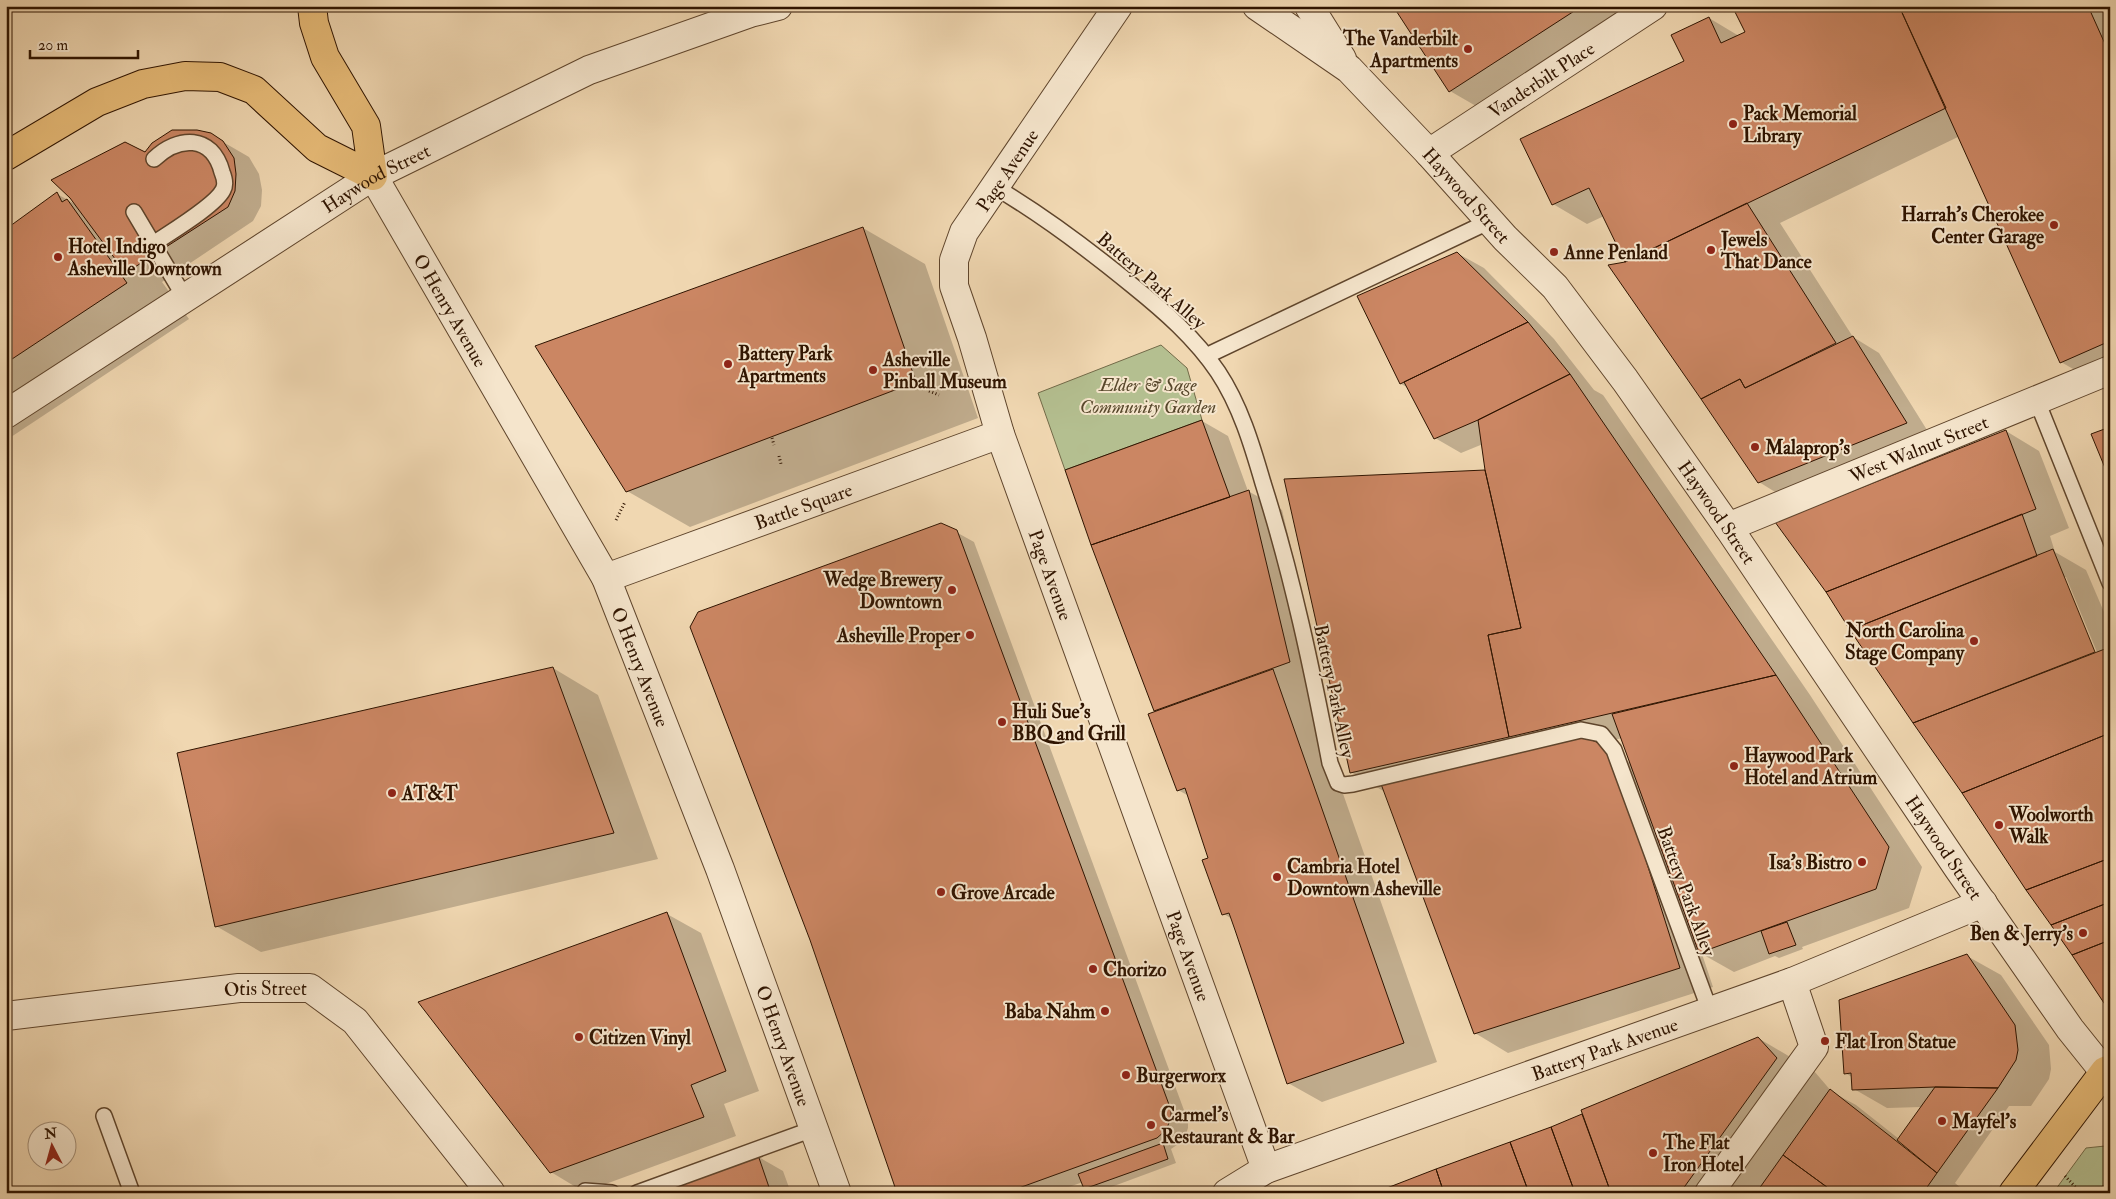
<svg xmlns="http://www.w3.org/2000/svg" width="2116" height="1199" font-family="'IM FELL Double Pica',serif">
	<rect width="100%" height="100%" fill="#f0d7b1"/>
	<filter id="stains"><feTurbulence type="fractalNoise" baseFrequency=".004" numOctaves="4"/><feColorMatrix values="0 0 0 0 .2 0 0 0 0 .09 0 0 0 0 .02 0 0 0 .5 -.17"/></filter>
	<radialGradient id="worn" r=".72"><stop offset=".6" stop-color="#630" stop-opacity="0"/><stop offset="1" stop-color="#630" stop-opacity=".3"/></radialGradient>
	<!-- green -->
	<path fill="#b4bf90" stroke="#726a48" d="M1161,345L1187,368L1202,420L1065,470L1038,393Z
		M2105,1146L2110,1153V1193H2053L2086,1148Z"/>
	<!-- shadow -->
	<path fill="#0003" fill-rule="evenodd" d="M1394,6H1667L1495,117L1450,91Z
		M1733,6H2110V375L2094,381L2061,362L1960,136L1780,223L1853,337L1879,353L1932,438L1785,498L1759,482L1627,263L1604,216L1587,224L1553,204L1522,140L1685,61L1709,18L1739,36L1746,33Z
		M211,135L249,157L259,174L262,190L261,206L253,221L162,282L189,319L11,437L6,434V230L57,194L77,205L146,153Z
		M863,228L925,264L978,418L690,527L627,491Z
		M1457,253L1484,268L1554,339L1594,390L1603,395L1810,695L1922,867L1909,908L1802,947L1803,949L1779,958L1775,956L1734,972L1702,954L1713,987L1508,1053L1475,1033L1385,792L1351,772L1487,471L1483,444L1461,453L1435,438L1409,388L1401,384ZM1622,738L1631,763L1597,744Z
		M1202,421L1228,436L1248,491L1282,510L1323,681L1306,688L1437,1062L1322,1102L1288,1083L1232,919L1224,914L1209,859L1189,796L1178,790L1155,712L1092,545Z
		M2006,431L2039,451L2069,528L2050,536L2055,552L2086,570L2110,626V1009L1851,629ZM2063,577H2066L2099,657L2096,658Z
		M956,532L974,542L1188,1121V1128L1184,1140L1171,1149L1176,1163L1095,1193L1085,1188L1083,1182L1052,1193H898Z
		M553,668L598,695L658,859L261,952L216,926Z
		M667,914L701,933L759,1091L724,1104L736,1136L584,1192L551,1172Z
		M1967,956L2001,975L2049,1045L2051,1069L2049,1079L2031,1106H2009L1955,1183L1962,1189L1960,1193H1530L1582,1115L1585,1117L1758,1038L1814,1071L1832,1092L1856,1105L1899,1139L1922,1107L1887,1108L1854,1089L1852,1077L1845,1073Z
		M757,1156L783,1171L791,1193H656Z"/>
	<!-- building -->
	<path fill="#cb8663" stroke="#2f1400" d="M1393,6H1582L1449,92Z
		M1732,6H1899L1946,108L1625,262L1589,188L1552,205L1520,139L1684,61L1671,35L1709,17L1721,43L1745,32Z
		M1899,6H2088L2110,55V341L2060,363Z
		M172,130H197L211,133L223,141L234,158L236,174L235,191L228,207L135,267L127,275L70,198L51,180L125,142L145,152L152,143Z
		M57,192L62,202L67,199L127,283L6,363V229Z
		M1747,203L1836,343L1745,388L1740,379L1701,399L1608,265L1625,262Z
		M863,227L916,382L626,492L535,346Z
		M1457,252L1528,322L1400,384L1357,296Z
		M1528,322L1570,374L1478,420L1434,439L1404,382Z
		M1853,336L1907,423L1758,483L1701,399L1740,379L1745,388Z
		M1570,374L1776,675L1509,737L1488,635L1521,628L1485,470L1478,420Z
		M1202,420L1230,497L1091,545L1065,470Z
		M2110,427V480L2091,434Z
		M2006,430L2036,509L1826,592L1775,522Z
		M1485,470L1521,628L1488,635L1509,737L1350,773L1284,479Z
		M1249,490L1290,662L1154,711L1091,545Z
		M2022,514L2037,556L1850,630L1826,592Z
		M941,523L957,530L1171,1110V1118L1166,1130L1157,1138L1005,1193H897L810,940L690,627L698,612Z
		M2053,549L2095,652L1913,723L1850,630Z
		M2110,647V733L1962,793L1913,723Z
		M553,667L614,833L215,927L177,753Z
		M1273,669L1404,1043L1287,1084L1235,930L1229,913L1222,915L1202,860L1208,858L1185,788L1177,791L1148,714Z
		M1776,675L1889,847L1876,889L1699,953L1612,714Z
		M2110,733V858L2026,890L1962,793Z
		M1585,737L1603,745L1614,759L1680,968L1474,1034L1381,784Z
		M2110,858V902L2051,925L2026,890Z
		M2110,902V940L2072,955L2051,925Z
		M667,912L726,1071L691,1085L704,1117L550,1173L418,1002Z
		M1787,922L1796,945L1769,954L1761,931Z
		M2110,940V1012L2072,955Z
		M1967,954L2015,1025L2018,1050L2016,1060L1998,1088L1935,1087L1852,1090L1851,1073L1844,1074L1839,1000Z
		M1758,1037L1777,1058L1680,1193H1611L1581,1110Z
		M1935,1087L1998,1088L1937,1173L1897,1140Z
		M1830,1089L1937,1173L1923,1193H1835L1783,1155Z
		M1582,1114L1611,1193H1575L1551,1127Z
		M1551,1127L1575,1193H1529L1510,1142Z
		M1510,1142L1529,1193H1444L1436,1169Z
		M1163,1143L1168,1159L1084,1189L1078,1174Z
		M758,1155L771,1193H653Z
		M1783,1155L1835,1193H1756Z
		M1436,1169L1444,1193H1374Z"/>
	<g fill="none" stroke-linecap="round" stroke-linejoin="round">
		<!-- service casing -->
		<g stroke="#5f452c" stroke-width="18">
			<path id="service" d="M995,187C1044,216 1089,250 1133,286C1164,311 1195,338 1218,372C1240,405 1252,445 1263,483C1292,574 1312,669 1330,763L1338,783L1344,785L1353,784L1581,730L1601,734L1614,750L1710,1011
				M134,212L185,298
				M153,244C169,233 215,206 223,190C226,185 224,177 222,172C212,134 178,136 154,159
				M1206,356L1490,221
				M2037,401L2110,583
				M104,1116L132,1193
				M585,1191L612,1193
				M637,1193L813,1129"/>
		</g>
		<!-- minor casing -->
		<g stroke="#5f452c" stroke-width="30">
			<g id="minor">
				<path id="s1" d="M1118,6L964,232L954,260V286L972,338L1000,434L1266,1169"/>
				<path id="s2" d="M1429,153L1653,6"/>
				<path id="s3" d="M373,176L606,578L720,869L837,1193"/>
				<path id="s4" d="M1728,527L2110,370"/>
				<path id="s5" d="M606,578L1000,434"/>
				<path id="s6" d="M6,1016L239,988H310L355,1021L491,1193"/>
				<path id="s7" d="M1227,1193L1266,1169L1792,982L1983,903"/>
				<path d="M1709,1193L1814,1047L1792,982"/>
			</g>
		</g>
		<!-- tertiary casing -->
		<g stroke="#5f452c" stroke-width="30">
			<g id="tertiary">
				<path id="s8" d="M1257,6L1349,69L1429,153L1505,238L1555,287L1625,380L1728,527L1958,868L2070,1029L2110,1079"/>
				<path d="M1309,6L1342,59"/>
				<path id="s9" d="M6,414L373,176L589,70L750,13L778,6"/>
			</g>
		</g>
		<!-- primary casing -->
		<g stroke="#2f1400" stroke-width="30">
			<path id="primary" d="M2013,1193L2105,1071L2110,1069"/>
		</g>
		<!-- motorway casing -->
		<g stroke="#2f1400" stroke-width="30">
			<path id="motorway" d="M312,6L314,23L325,57L366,126L373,176
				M6,156L97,102L143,84L185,76L220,77L254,90L317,148L373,176"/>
		</g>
		<!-- path -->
		<path stroke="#2f1400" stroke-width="3" stroke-dasharray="1 2.5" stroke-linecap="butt" d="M929,391L939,395
			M772,438L774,445
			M779,456L781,464
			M616,520L625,502
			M2065,1176L2081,1193
			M2095,1193L2110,1182"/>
		<!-- service -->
		<use href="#service" stroke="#f5e5cc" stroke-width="15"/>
		<!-- minor -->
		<use href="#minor" stroke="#f5e5cc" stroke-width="28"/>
		<!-- tertiary -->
		<use href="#tertiary" stroke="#f5e5cc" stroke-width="28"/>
		<!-- primary -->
		<use href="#primary" stroke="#e8bc78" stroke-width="28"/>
		<!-- motorway -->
		<use href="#motorway" stroke="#e8bc78" stroke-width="28"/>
	</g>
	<!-- markers -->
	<g fill="#8f2418" stroke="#f5e5cc" stroke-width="2">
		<circle cx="1468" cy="49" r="5"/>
		<circle cx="1733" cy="124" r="5"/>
		<circle cx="2054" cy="225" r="5"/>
		<circle cx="1711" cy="250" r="5"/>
		<circle cx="1554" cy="252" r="5"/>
		<circle cx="58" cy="257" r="5"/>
		<circle cx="728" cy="364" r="5"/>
		<circle cx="873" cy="370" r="5"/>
		<circle cx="1755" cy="447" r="5"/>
		<circle cx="952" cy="590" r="5"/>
		<circle cx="970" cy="635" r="5"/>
		<circle cx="1974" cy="641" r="5"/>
		<circle cx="1002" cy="722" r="5"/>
		<circle cx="1734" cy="766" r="5"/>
		<circle cx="392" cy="793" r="5"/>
		<circle cx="1999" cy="825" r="5"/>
		<circle cx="1862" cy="862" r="5"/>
		<circle cx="1277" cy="877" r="5"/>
		<circle cx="941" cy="892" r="5"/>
		<circle cx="2083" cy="933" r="5"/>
		<circle cx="1093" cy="969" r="5"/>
		<circle cx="1105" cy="1011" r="5"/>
		<circle cx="579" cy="1037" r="5"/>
		<circle cx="1825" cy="1041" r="5"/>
		<circle cx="1126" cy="1075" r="5"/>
		<circle cx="1942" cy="1121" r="5"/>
		<circle cx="1151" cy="1125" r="5"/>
		<circle cx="1653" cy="1153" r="5"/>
	</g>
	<g text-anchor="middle" stroke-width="4" stroke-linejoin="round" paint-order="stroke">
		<!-- poi labels -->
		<g font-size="19" font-weight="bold" fill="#2f1400" stroke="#f5e5cc" text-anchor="start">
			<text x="1458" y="45" text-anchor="end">The Vanderbilt<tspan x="1458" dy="22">Apartments</tspan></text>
			<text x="1743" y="120">Pack Memorial<tspan x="1743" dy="22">Library</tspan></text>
			<text x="2044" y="221" text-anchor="end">Harrah's Cherokee<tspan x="2044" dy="22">Center Garage</tspan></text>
			<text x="1721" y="246">Jewels<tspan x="1721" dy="22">That Dance</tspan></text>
			<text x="68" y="253">Hotel Indigo<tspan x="68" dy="22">Asheville Downtown</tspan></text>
			<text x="1564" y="259">Anne Penland</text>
			<text x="738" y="360">Battery Park<tspan x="738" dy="22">Apartments</tspan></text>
			<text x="883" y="366">Asheville<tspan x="883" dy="22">Pinball Museum</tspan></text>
			<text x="1765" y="454">Malaprop's</text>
			<text x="942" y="586" text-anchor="end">Wedge Brewery<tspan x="942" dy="22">Downtown</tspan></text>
			<text x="1964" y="637" text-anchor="end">North Carolina<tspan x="1964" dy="22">Stage Company</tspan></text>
			<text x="960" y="642" text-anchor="end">Asheville Proper</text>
			<text x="1012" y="718">Huli Sue's<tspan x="1012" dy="22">BBQ and Grill</tspan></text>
			<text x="1744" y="762">Haywood Park<tspan x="1744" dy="22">Hotel and Atrium</tspan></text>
			<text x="402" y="800">AT&amp;T</text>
			<text x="2009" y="821">Woolworth<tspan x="2009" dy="22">Walk</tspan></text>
			<text x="1852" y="869" text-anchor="end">Isa's Bistro</text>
			<text x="1287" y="873">Cambria Hotel<tspan x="1287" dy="22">Downtown Asheville</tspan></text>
			<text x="951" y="899">Grove Arcade</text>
			<text x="2073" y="940" text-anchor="end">Ben &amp; Jerry's</text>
			<text x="1103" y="976">Chorizo</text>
			<text x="1095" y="1018" text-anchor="end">Baba Nahm</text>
			<text x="589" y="1044">Citizen Vinyl</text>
			<text x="1835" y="1048">Flat Iron Statue</text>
			<text x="1136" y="1082">Burgerworx</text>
			<text x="1161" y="1121">Carmel's<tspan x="1161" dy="22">Restaurant &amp; Bar</tspan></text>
			<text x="1952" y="1128">Mayfel's</text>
			<text x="1663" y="1149">The Flat<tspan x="1663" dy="22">Iron Hotel</tspan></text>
		</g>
		<!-- street labels -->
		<g font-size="19" fill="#2f1400" stroke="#f5e5cc">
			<text dy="7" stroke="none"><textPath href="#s2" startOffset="134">Vanderbilt Place</textPath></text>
			<text transform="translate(1007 170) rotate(-56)" y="7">Page Avenue</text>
			<text dy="7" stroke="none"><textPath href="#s9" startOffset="439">Haywood Street</textPath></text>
			<text dy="7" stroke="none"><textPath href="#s8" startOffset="284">Haywood Street</textPath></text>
			<text transform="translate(1152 280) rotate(41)" y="7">Battery Park Alley</text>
			<text dy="7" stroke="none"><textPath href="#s3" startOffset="155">O Henry Avenue</textPath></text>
			<text dy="7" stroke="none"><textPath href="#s4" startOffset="206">West Walnut Street</textPath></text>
			<text dy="7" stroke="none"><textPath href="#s5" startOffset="210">Battle Square</textPath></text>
			<text dy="7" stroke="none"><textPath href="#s8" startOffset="689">Haywood Street</textPath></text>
			<text dy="7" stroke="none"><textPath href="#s1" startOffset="634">Page Avenue</textPath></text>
			<text dy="7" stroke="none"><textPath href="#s3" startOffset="560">O Henry Avenue</textPath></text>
			<text transform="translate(1335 691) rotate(78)" y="7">Battery Park Alley</text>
			<text dy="7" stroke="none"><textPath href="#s8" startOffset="1094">Haywood Street</textPath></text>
			<text transform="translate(1687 891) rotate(70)" y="7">Battery Park Alley</text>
			<text dy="7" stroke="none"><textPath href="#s1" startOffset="1039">Page Avenue</textPath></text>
			<text dy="7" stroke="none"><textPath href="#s6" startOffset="261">Otis Street</textPath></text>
			<text dy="7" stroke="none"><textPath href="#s3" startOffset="965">O Henry Avenue</textPath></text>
			<text dy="7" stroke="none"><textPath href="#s7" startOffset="405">Battery Park Avenue</textPath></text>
		</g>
		<!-- park labels -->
		<g font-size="19" font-style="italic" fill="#57472b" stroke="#f5e5cc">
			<text x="1148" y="391">Elder &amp; Sage<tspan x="1148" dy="22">Community Garden</tspan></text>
		</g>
	</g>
	<!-- margin -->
	<rect width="2116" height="1199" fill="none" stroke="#f0d7b1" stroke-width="25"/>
	<rect x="8" y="8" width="2101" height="1184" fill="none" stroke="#2f1400" stroke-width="2.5"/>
	<rect x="12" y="12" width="2091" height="1174" fill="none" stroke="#2f1400"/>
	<!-- north arrow -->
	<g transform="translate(52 1146) rotate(354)"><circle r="24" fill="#f5e5cc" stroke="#a6917a"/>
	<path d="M0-4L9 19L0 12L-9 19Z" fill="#8f2418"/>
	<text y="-8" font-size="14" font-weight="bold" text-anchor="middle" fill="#2f1400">N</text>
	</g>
	<!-- scale -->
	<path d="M30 50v8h108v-8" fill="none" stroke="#2f1400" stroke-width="2.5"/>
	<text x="38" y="50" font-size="15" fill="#2f1400" stroke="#f5e5cc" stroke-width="4" paint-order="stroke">20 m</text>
	<rect width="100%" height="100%" filter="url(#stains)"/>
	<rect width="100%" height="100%" fill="url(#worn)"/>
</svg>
